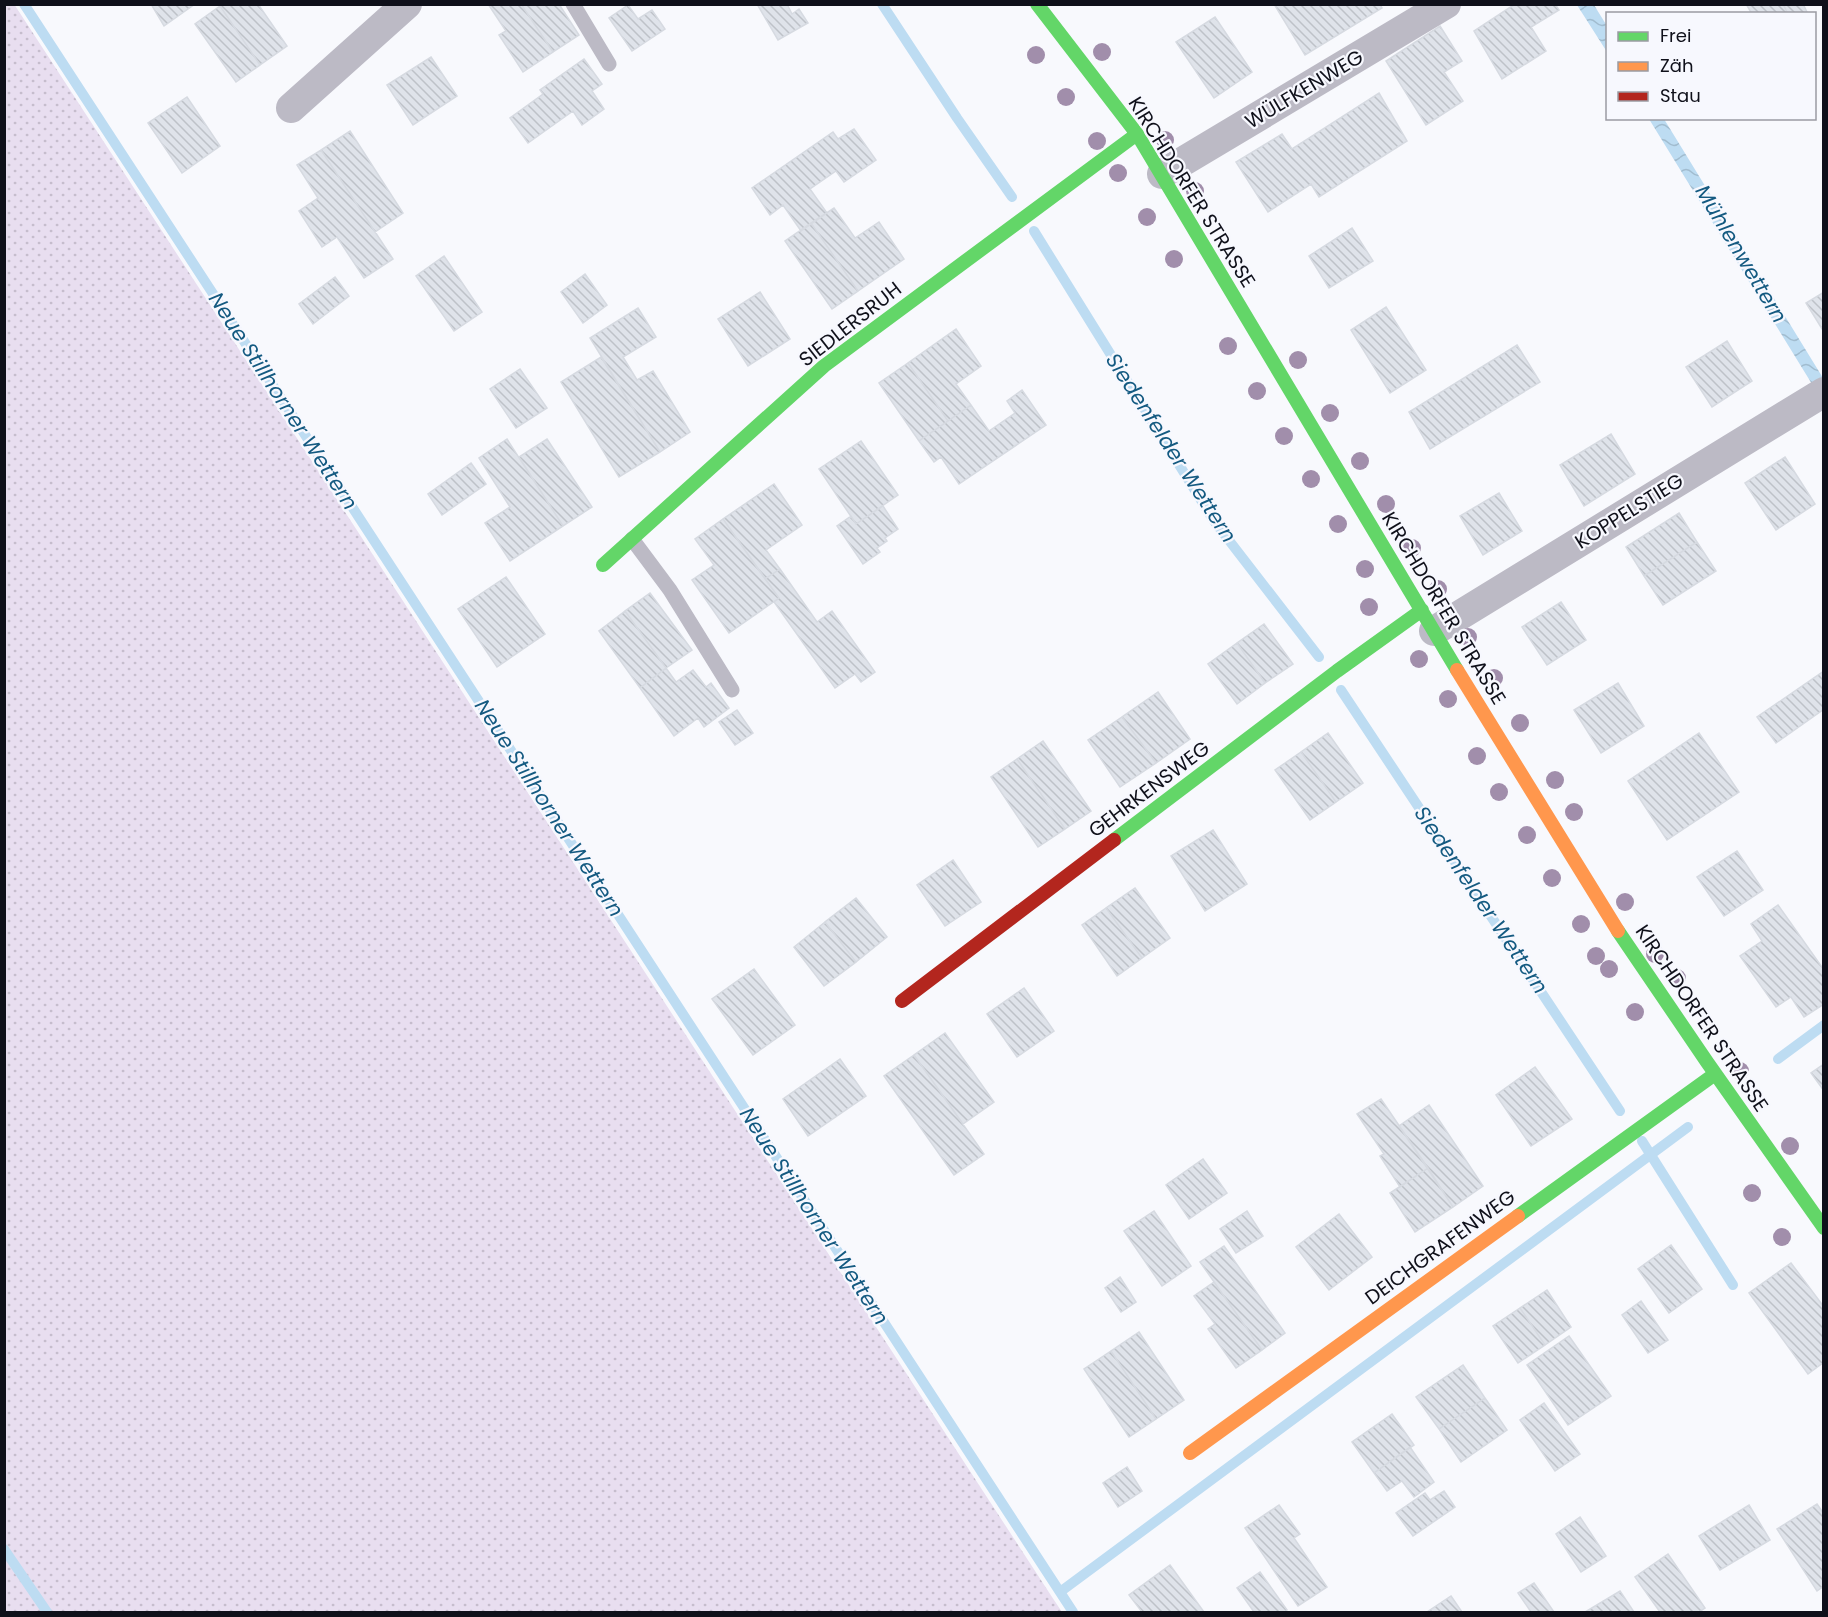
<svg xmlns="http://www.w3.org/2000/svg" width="1828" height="1617" font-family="Poppins,sans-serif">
	<defs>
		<pattern id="grass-dots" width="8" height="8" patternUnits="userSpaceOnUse" patternTransform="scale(1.5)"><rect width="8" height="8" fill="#e8def0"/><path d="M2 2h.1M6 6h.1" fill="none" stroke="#c6bdcd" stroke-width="1.8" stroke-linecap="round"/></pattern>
		<pattern id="water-waves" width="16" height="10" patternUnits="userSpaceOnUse" patternTransform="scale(1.5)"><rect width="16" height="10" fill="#bddcf2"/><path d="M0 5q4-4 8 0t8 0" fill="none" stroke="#a1bccf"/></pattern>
		<pattern id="building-back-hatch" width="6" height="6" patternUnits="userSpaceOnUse" patternTransform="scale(1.5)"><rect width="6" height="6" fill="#dfe3ea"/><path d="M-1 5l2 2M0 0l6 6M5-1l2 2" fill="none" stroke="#bec2c8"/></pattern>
	</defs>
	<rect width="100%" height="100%" fill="#f8f9fd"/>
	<!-- grass -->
	<path fill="url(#grass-dots)" d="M14,4L1052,1597L1062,1612H5L4,5Z"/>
	<!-- water -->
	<path fill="url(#water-waves)" d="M1577,5H1594L1607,26V52Z
		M1649,119H1664L1823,378V402Z"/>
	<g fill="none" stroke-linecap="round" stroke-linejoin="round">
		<!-- stream -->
		<path stroke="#bddcf2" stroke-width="10" d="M24,4L1073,1612
			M882,4L957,118L1012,197
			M1034,231L1214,521L1319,657
			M1341,690L1620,1111
			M1778,1059L1824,1025
			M1642,1141L1733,1285
			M4,1549L47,1612
			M1060,1592L1688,1127"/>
	</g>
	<!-- building -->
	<path fill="url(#building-back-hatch)" stroke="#d6dae1" stroke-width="1.5" d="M151,4H195L164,26Z
		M222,4H258L287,46L260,65L220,6Z
		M488,4H521L553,52L523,72L499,35L506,31Z
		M521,4H559L579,35L553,52Z
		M757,4H787L792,14L799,9L808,23L778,40Z
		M1274,4H1380L1382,8L1305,55Z
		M1515,4H1555L1559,10L1531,27L1546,51L1502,79L1474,31Z
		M1746,4H1783L1788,14H1752Z
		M1783,4H1803L1808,14H1788Z
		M628,5L638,19L652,10L665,29L632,51L609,18Z
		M220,6L260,65L236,82L195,24Z
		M1215,17L1252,72L1214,98L1176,42Z
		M1440,26L1462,61L1444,72L1463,101L1426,125L1386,61Z
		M431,57L457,96L413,125L387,85Z
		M584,59L602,84L592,91L604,109L582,125L573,111L528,143L510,118L543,94L540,90Z
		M1379,93L1407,141L1319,197L1311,184L1268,212L1236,162L1282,134L1292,149Z
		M187,97L220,146L182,173L148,123Z
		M854,129L876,160L844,182L836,171L810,189L827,213L801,231L783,205L770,215L752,188L833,132L838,139Z
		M350,131L403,213L375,232L321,150Z
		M321,150L393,259L364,278L337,237L322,247L299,211L318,198L297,165Z
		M834,208L855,238L879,222L904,259L858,291L811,223Z
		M811,223L858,291L832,309L785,241Z
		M1352,228L1373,261L1329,288L1309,256Z
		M444,256L482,312L454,331L416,276Z
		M585,274L607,305L583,323L561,292Z
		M335,277L349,296L313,324L299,304Z
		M760,292L790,339L748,366L718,319Z
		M1824,292V332L1806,303Z
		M1386,307L1426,370L1390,393L1351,330Z
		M638,308L656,337L623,357L637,380L653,371L690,432L660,452L590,338Z
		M956,329L981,366L956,384L971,405L948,421L908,363Z
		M1727,341L1752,381L1712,407L1686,367Z
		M1517,345L1540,382L1430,449L1409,412Z
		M601,357L660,452L619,477L561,382Z
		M908,363L948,421L919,441L879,383Z
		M520,369L547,408L516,428L490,389Z
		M1022,390L1046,425L959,484L941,457L934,462L919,441L971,405L989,431L1015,413L1007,401Z
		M1611,434L1635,474L1584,506L1560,465Z
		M507,439L563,526L510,561L485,523L510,507L479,458Z
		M547,439L592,507L563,526L519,457Z
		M861,441L898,495L856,524L819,469Z
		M1785,457L1815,504L1776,530L1745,483Z
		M471,463L486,484L442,515L428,494Z
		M774,484L802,525L766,550L780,569L765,579L723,519Z
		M1499,493L1522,531L1483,555L1460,516Z
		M883,506L898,529L885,538L887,541L877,548L880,552L863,564L837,526L851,516L856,524Z
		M1679,513L1697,542L1644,576L1626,547Z
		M723,519L779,598L729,633L692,580L714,565L695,539Z
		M1697,542L1716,571L1663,605L1644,576Z
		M780,569L817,622L832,611L875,672L861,682L855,674L835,688L774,602L779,598L765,579Z
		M506,577L545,634L497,667L458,609Z
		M650,593L692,650L666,668L625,611Z
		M1561,602L1586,640L1547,665L1522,627Z
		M625,611L666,668L640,688L599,631Z
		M1264,624L1293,664L1265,683L1237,643Z
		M1237,643L1265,683L1237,704L1208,664Z
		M666,668L676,682L693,670L706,687L711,683L729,708L704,727L698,718L674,736L640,688Z
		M1824,671V709L1776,743L1757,717Z
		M1618,683L1644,726L1601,753L1574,710Z
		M1158,692L1190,739L1156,763L1122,717Z
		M737,710L753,733L735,745L719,722Z
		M1122,717L1156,763L1120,787L1088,740Z
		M1328,733L1363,783L1336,802L1301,752Z
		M1699,733L1739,792L1667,840L1628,781Z
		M1043,741L1091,811L1065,829L1017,759Z
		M1301,752L1336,802L1310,820L1275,770Z
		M1017,759L1065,829L1038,847L991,777Z
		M1213,830L1247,884L1205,911L1171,856Z
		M1737,851L1763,890L1724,916L1697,877Z
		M953,860L981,902L945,926L917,885Z
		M1135,888L1170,938L1142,958L1106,908Z
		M856,898L887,937L856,962L825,922Z
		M1778,905L1824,970V1004L1804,1017L1791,997L1776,1007L1740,956L1762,941L1751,924Z
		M1106,908L1142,958L1117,976L1082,925Z
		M825,922L856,962L824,986L794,947Z
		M754,969L795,1025L753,1055L712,999Z
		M1024,988L1054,1031L1017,1057L987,1014Z
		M945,1033L994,1102L963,1124L914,1055Z
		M914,1055L984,1154L954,1175L884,1076Z
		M840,1059L866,1096L808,1136L783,1099Z
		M1824,1064V1091L1811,1073Z
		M1535,1067L1572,1119L1531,1146L1496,1095Z
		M1381,1099L1428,1168L1400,1187L1380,1156L1384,1154L1357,1114Z
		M1429,1105L1483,1186L1453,1207L1399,1126Z
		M1203,1159L1227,1193L1189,1219L1166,1185Z
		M1428,1168L1453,1207L1415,1232L1390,1193Z
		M1154,1211L1191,1266L1162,1286L1124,1231Z
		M1247,1211L1263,1236L1236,1253L1220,1229Z
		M1339,1214L1372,1257L1329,1290L1296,1247Z
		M1671,1245L1702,1289L1669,1313L1638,1269Z
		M1224,1246L1285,1333L1262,1350L1200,1262Z
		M1791,1263L1824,1307V1362L1808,1374L1749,1293Z
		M1120,1277L1136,1302L1121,1312L1105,1288Z
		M1214,1282L1262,1350L1236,1368L1208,1329L1215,1324L1194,1296Z
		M1547,1290L1571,1327L1545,1345L1520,1308Z
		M1641,1301L1668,1340L1648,1353L1622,1315Z
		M1520,1308L1545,1345L1518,1363L1493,1326Z
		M1139,1332L1184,1400L1156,1419L1111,1351Z
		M1569,1336L1611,1396L1568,1425L1527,1365Z
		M1111,1351L1156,1419L1129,1437L1084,1369Z
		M1463,1365L1485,1398L1439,1429L1416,1397Z
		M1485,1398L1507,1430L1461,1462L1439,1429Z
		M1544,1403L1580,1454L1555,1471L1520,1420Z
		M1392,1414L1414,1445L1374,1473L1352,1442Z
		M1410,1447L1434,1482L1414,1497L1402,1481L1387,1491L1374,1473Z
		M1127,1467L1142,1491L1118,1507L1103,1483Z
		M1444,1491L1455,1507L1413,1536L1396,1513L1425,1493L1430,1500Z
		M1817,1504L1824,1514V1586L1817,1591L1777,1529Z
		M1279,1505L1300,1534L1294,1538L1327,1587L1298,1606L1245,1528Z
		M1749,1505L1770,1540L1720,1570L1699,1536Z
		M1580,1517L1606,1556L1581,1572L1556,1534Z
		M1668,1554L1705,1608L1699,1612H1660L1635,1577Z
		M1170,1565L1204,1612H1142L1129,1595Z
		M1260,1572L1287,1610L1285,1612H1254L1237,1588Z
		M1534,1583L1554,1612H1531L1518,1593Z
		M1620,1591L1634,1612H1585Z
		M1451,1596L1462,1612H1427Z"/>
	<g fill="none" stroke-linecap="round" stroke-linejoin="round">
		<!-- lane -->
		<path stroke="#bcbac5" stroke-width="15" d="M573,4L609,64
			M632,539L670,590L732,690"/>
		<!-- street -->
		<path stroke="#bcbac5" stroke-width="30" d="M291,108L407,4
			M1162,174L1446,4
			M1434,631L1824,392"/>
		<!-- fast -->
		<path stroke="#63d668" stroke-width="14" d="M1037,4L1137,134L1457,670
			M603,565L824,366L1137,134
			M1114,840L1337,671L1422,610
			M1618,931L1707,1062L1824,1228
			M1518,1216L1715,1074"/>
		<!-- slow -->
		<path stroke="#ff974d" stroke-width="14" d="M1457,670L1618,931
			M1190,1453L1518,1216"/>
		<!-- jam -->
		<path stroke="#b3261e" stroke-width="14" d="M902,1001L1114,840"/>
	</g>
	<!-- trees -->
	<g fill="#a18eab">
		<circle cx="1102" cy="52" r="9"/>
		<circle cx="1036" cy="55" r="9"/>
		<circle cx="1066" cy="97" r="9"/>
		<circle cx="1165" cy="140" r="9"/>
		<circle cx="1097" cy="141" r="9"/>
		<circle cx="1118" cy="173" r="9"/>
		<circle cx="1195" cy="191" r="9"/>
		<circle cx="1147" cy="217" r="9"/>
		<circle cx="1174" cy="259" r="9"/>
		<circle cx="1228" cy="346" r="9"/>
		<circle cx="1298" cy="360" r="9"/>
		<circle cx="1257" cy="391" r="9"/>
		<circle cx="1330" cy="413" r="9"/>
		<circle cx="1284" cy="436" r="9"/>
		<circle cx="1360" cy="461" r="9"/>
		<circle cx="1311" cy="479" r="9"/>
		<circle cx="1386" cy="504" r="9"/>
		<circle cx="1338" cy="524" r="9"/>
		<circle cx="1412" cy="548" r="9"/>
		<circle cx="1365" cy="569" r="9"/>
		<circle cx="1438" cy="589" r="9"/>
		<circle cx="1369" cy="607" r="9"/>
		<circle cx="1468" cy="637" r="9"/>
		<circle cx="1419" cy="659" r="9"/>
		<circle cx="1494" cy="678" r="9"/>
		<circle cx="1448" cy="699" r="9"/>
		<circle cx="1520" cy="723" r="9"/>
		<circle cx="1477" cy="756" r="9"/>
		<circle cx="1555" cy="780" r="9"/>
		<circle cx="1499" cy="792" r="9"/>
		<circle cx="1574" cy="812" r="9"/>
		<circle cx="1527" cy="835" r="9"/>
		<circle cx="1552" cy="878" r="9"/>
		<circle cx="1625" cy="902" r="9"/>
		<circle cx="1581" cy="924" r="9"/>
		<circle cx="1655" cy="954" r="9"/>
		<circle cx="1596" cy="956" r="9"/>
		<circle cx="1609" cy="969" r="9"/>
		<circle cx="1677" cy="978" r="9"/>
		<circle cx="1635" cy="1012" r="9"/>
		<circle cx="1740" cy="1071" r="9"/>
		<circle cx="1790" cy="1146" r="9"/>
		<circle cx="1752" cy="1193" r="9"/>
		<circle cx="1782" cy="1237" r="9"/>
	</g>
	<g text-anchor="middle" stroke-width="4.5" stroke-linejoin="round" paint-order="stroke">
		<!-- street labels -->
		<g font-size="20" fill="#0f101a" stroke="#f7f8fe">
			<text transform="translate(1304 89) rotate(-31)" y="7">WÜLFKENWEG</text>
			<text transform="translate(1192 192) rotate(58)" y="7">KIRCHDORFER STRASSE</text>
			<text transform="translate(850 324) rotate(-38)" y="7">SIEDLERSRUH</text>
			<text transform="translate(1629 511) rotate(-32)" y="7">KOPPELSTIEG</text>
			<text transform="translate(1444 608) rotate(59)" y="7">KIRCHDORFER STRASSE</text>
			<text transform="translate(1149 789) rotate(-37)" y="7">GEHRKENSWEG</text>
			<text transform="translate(1702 1018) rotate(56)" y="7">KIRCHDORFER STRASSE</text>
			<text transform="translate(1440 1247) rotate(-36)" y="7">DEICHGRAFENWEG</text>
		</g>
		<!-- water labels -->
		<g font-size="21" font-style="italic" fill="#145a81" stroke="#f7f8fe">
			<text transform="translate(1741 254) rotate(59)" y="7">Mühlenwettern</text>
			<text transform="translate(283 401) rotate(57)" y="7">Neue Stillhorner Wettern</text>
			<text transform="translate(1171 448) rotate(57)" y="7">Siedenfelder Wettern</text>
			<text transform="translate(549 808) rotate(57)" y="7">Neue Stillhorner Wettern</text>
			<text transform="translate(1481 900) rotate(56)" y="7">Siedenfelder Wettern</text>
			<text transform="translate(814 1216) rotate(57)" y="7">Neue Stillhorner Wettern</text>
		</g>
	</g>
	<!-- border -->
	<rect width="1828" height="1617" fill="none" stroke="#0f101a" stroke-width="12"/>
	<!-- legend -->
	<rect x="1606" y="12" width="210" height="108" fill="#f7f8fe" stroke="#9a9ba3" stroke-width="1.5"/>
	<rect x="1618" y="32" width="30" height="9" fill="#63d668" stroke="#9a9ba3" stroke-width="1.5"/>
	<text x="1660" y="42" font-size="18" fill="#0f101a">Frei</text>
	<rect x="1618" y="62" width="30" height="9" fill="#ff974d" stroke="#9a9ba3" stroke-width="1.5"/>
	<text x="1660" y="72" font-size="18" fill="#0f101a">Zäh</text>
	<rect x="1618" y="92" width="30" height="9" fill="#b3261e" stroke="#9a9ba3" stroke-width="1.5"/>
	<text x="1660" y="102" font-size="18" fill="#0f101a">Stau</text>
</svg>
